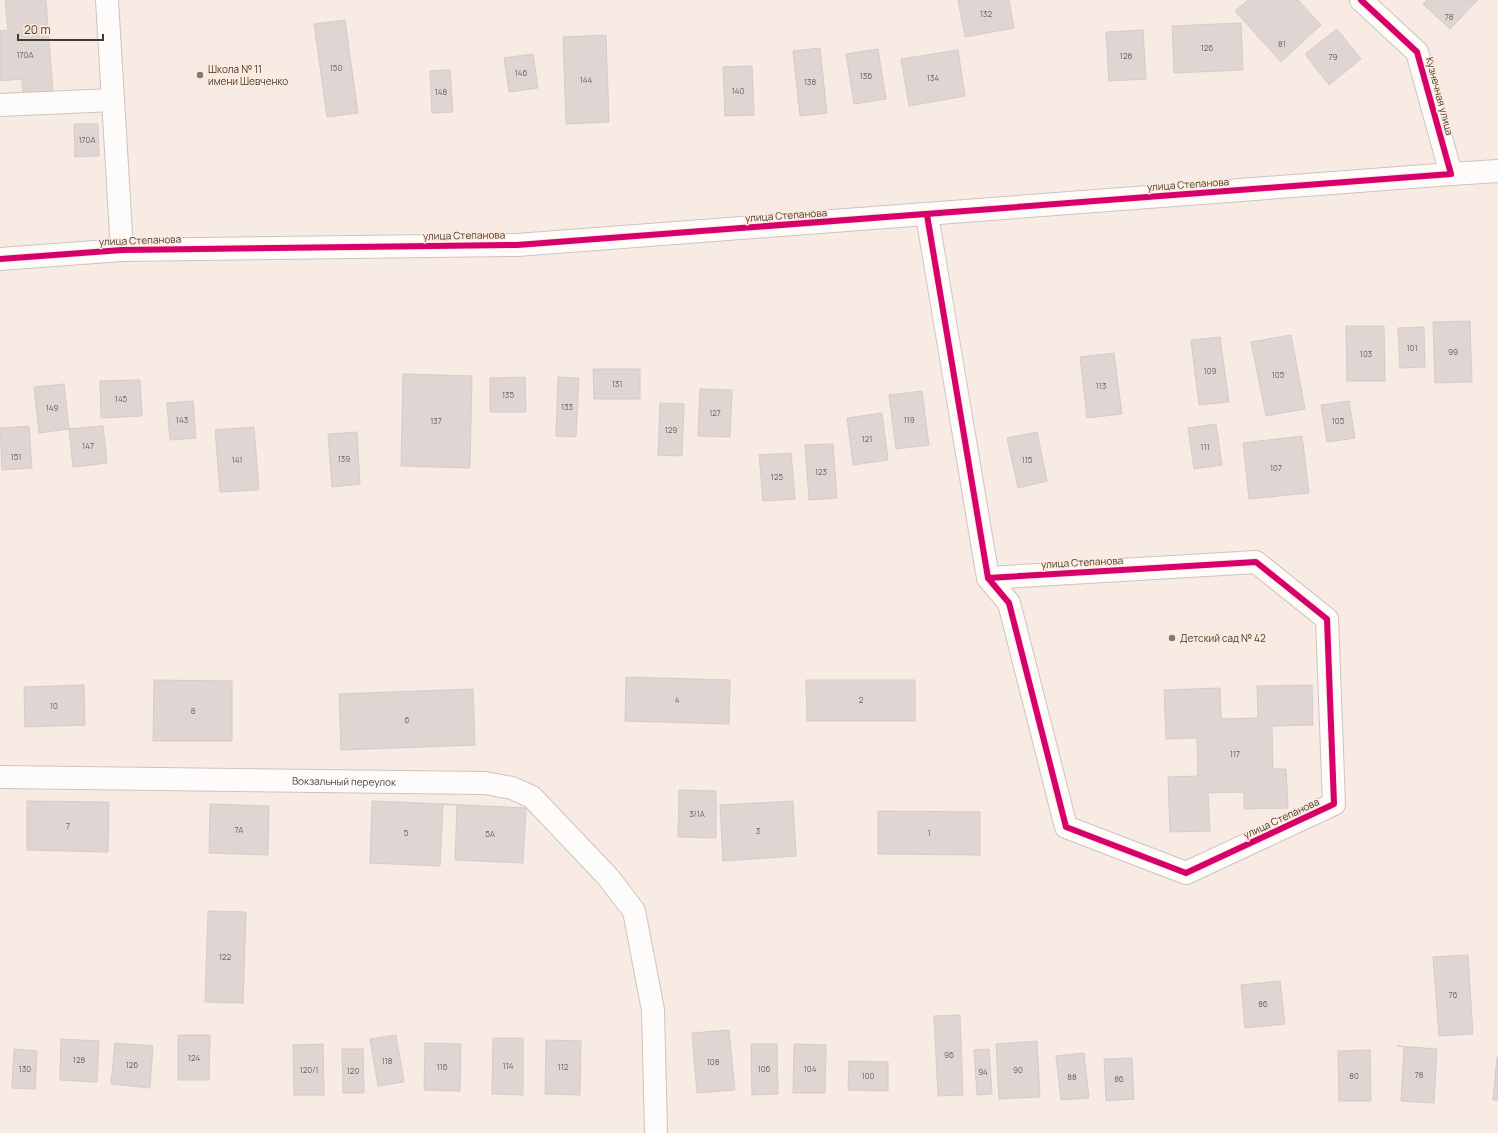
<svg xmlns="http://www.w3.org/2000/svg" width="1498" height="1133" font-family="Manrope,sans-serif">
	<rect width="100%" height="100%" fill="#f7ebe3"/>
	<!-- building -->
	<path fill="#dfd6d4" stroke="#d5ccca" d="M5,0H46L53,93L23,95L22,79L0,81V31L8,30Z
		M958,0H1009L1014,28L965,37Z
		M1248,0H1298L1321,25L1281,62L1235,11Z
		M1427,0H1478L1450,29L1423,4Z
		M345,20L358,113L327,117L314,24Z
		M1241,23L1243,70L1174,73L1172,26Z
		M1337,29L1361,59L1329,85L1305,54Z
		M1143,30L1146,79L1109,81L1106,32Z
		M606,35L609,122L566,124L563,37Z
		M820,48L827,113L800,116L793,51Z
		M878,49L886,99L854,104L846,54Z
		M958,50L965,96L909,106L901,59Z
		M533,54L538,88L509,92L504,58Z
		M752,66L754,115L725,116L723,67Z
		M450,70L453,112L432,113L430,71Z
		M74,124H98L99,156L75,157Z
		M1470,321L1472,382L1435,383L1433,322Z
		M1346,326H1384L1385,381H1347Z
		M1424,327L1425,367L1400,368L1398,328Z
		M1291,335L1305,409L1266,416L1251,342Z
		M1220,337L1229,402L1199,405L1191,340Z
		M1114,353L1122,414L1087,418L1080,357Z
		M593,369H640V399H594Z
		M403,374L472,376L470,468L401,466Z
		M525,377L526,412H490V378Z
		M558,377L579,378L576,437L556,436Z
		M140,380L142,416L101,418L100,381Z
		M64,384L69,429L39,433L34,387Z
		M700,389L732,390L730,437L698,436Z
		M922,391L929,445L896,449L889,395Z
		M193,401L196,438L170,440L167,403Z
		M1349,401L1355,438L1327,442L1321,405Z
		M660,403L684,404L682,456L658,455Z
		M882,413L888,460L853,465L847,418Z
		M1216,424L1222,465L1194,469L1188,428Z
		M29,426L32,468L2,470L0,428Z
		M103,426L107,463L73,467L69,429Z
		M254,427L259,490L220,492L215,430Z
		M357,432L360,484L332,487L328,434Z
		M1037,432L1047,481L1018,488L1007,438Z
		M1302,436L1309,493L1249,499L1243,443Z
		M833,444L837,498L809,500L805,445Z
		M791,453L795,499L763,501L759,455Z
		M626,677L730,680L729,724L625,721Z
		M154,680L232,681V741H153Z
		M806,680H915V721H807Z
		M84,685L85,725L25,727L24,687Z
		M1312,685L1313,725L1272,726L1273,769H1286L1288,808L1244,809V792L1208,793L1210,831L1170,832L1168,777L1198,776L1197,738L1166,739L1164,690L1220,688L1221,719L1258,718L1257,686Z
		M473,689L475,745L341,750L339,694Z
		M679,790L716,791V838L678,837Z
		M27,801L109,802L108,852L27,850Z
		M372,801L443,804L440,866L370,863Z
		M793,801L796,856L723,861L720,805Z
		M210,804L269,806L268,855L209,853Z
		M443,804L526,808L523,863L455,860L457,805Z
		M878,811L980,812V855L878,854Z
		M208,911L246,912L243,1003L205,1002Z
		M1468,955L1473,1034L1439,1036L1433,957Z
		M1280,981L1285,1024L1245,1028L1241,985Z
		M960,1015L963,1095L938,1096L934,1016Z
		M729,1030L735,1090L697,1093L692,1033Z
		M178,1035H210L209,1080H178Z
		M396,1035L404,1082L378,1086L370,1039Z
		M493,1038H523V1095L492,1094Z
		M61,1039L99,1041L97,1082L60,1080Z
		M546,1040L581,1041L580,1095L545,1094Z
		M1037,1041L1040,1097L999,1099L996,1044Z
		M115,1043L153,1046L150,1088L111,1084Z
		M425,1043L461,1044L460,1091L424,1090Z
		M323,1044L324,1095H294L293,1045Z
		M751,1044H777L778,1094L752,1095Z
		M794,1044L826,1045L825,1093H793Z
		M1397,1046L1437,1049L1434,1103L1401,1101L1404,1047Z
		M14,1049L37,1051L35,1089L12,1088Z
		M342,1049H363L364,1093H343Z
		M989,1049L992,1094L977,1095L974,1050Z
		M1370,1050L1371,1101H1339L1338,1051Z
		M1084,1053L1089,1098L1061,1100L1056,1056Z
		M1497,1057H1498V1100H1493Z
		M1132,1058L1134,1099L1106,1101L1104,1059Z
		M849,1061L888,1062V1091L848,1090Z"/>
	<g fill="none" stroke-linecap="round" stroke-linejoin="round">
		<!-- minor casing -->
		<g stroke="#cdc4be" stroke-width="24">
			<g id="minor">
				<path d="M107,0L122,250"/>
				<path d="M0,105L113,100"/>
				<path d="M927,215L988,578L1009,603L1066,827L1186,873L1334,804L1327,619L1256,562L988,578"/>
				<path d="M0,259L122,250L517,245L1451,174L1417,52L1361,0"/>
				<path id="s1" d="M0,777L485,783L512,788L532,797L608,877L634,911L653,1010L656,1133"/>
			</g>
		</g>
		<!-- major casing -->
		<g stroke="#cdc4be" stroke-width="24">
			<path id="major" d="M1451,174L1498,171"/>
		</g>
		<!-- minor -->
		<use href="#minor" stroke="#fefcfb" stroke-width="22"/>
		<!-- major -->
		<use href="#major" stroke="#fefcfb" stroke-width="22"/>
		<!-- cycleway casing -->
		<g stroke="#ffeadb" stroke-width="8">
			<path id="cycleway" d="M927,215L988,578L1009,603L1066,827L1186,873L1334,804L1327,619L1256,562L988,578
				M0,259L122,250L517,245L1451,174L1417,52L1361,0"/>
		</g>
		<!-- cycleway -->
		<use href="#cycleway" stroke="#d6006c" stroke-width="6"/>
	</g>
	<!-- markers -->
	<g fill="#817871" stroke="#ffeadb" stroke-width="1.5">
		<circle cx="200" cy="75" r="4"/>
		<circle cx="1172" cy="638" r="4"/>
	</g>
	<g text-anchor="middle" stroke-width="3" stroke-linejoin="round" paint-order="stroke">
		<!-- number labels -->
		<g font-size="8" fill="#6a625d">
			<text x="986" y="17">132</text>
			<text x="1449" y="20">78</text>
			<text x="1282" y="47">81</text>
			<text x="1207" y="51">126</text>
			<text x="25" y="58">170А</text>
			<text x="1126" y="59">128</text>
			<text x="1333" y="60">79</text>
			<text x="336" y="71">150</text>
			<text x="521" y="76">146</text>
			<text x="866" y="79">136</text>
			<text x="933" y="81">134</text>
			<text x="586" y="83">144</text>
			<text x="810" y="85">138</text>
			<text x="738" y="94">140</text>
			<text x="441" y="95">148</text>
			<text x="87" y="143">170А</text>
			<text x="1412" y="351">101</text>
			<text x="1453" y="355">99</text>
			<text x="1366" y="357">103</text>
			<text x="1210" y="374">109</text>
			<text x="1278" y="378">105</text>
			<text x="617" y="387">131</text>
			<text x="1101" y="389">113</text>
			<text x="508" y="398">135</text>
			<text x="121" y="402">145</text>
			<text x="567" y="410">133</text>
			<text x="52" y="411">149</text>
			<text x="715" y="416">127</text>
			<text x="182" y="423">143</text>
			<text x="909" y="423">119</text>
			<text x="436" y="424">137</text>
			<text x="1338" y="424">105</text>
			<text x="671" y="433">129</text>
			<text x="867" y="442">121</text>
			<text x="88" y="449">147</text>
			<text x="1205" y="450">111</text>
			<text x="16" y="460">151</text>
			<text x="344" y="462">139</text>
			<text x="237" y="463">141</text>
			<text x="1027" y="463">115</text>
			<text x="1276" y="471">107</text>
			<text x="821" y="475">123</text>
			<text x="777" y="480">125</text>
			<text x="677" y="703">4</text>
			<text x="861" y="703">2</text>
			<text x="54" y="709">10</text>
			<text x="193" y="714">8</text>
			<text x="407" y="723">6</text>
			<text x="1235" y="757">117</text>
			<text x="697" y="817">3/1А</text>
			<text x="68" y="829">7</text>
			<text x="239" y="833">7А</text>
			<text x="758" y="834">3</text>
			<text x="406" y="836">5</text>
			<text x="929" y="836">1</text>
			<text x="490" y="837">5А</text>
			<text x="225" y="960">122</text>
			<text x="1453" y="998">76</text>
			<text x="1263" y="1007">86</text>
			<text x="949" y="1058">96</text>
			<text x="194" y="1061">124</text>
			<text x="79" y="1063">128</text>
			<text x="387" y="1064">118</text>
			<text x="713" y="1065">108</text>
			<text x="132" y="1068">126</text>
			<text x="508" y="1069">114</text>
			<text x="442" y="1070">116</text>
			<text x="563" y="1070">112</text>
			<text x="25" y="1072">130</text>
			<text x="764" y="1072">106</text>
			<text x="810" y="1072">104</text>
			<text x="309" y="1073">120/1</text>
			<text x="1018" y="1073">90</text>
			<text x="353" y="1074">120</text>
			<text x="983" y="1075">94</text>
			<text x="1419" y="1078">78</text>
			<text x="868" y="1079">100</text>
			<text x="1354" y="1079">80</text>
			<text x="1072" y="1080">88</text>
			<text x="1119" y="1082">86</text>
		</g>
		<!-- poi labels -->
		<g font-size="10" fill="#423a34" stroke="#ffeadb" text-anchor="start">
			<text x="208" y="73">Школа № 11<tspan x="208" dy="12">имени Шевченко</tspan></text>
			<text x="1180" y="642">Детский сад № 42</text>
		</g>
		<!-- street labels -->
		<g font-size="10" fill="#423a34" stroke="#ffeadb">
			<text transform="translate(1440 96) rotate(75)" y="4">Кузнечная улица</text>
			<text transform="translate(1188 184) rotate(-4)" y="4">улица Степанова</text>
			<text transform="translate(786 215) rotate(-4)" y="4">улица Степанова</text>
			<text transform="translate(464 235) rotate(-1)" y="4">улица Степанова</text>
			<text transform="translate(140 240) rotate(-2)" y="4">улица Степанова</text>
			<text transform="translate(1082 562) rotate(-3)" y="4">улица Степанова</text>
			<text dy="4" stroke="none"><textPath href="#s1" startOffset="344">Вокзальный переулок</textPath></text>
			<text transform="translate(1281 818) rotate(-25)" y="4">улица Степанова</text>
		</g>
	</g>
	<!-- scale -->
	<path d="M18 34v6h85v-6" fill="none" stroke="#423a34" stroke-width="2"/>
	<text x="24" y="34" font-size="12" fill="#423a34" stroke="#ffeadb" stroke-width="3" paint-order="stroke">20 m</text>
</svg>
